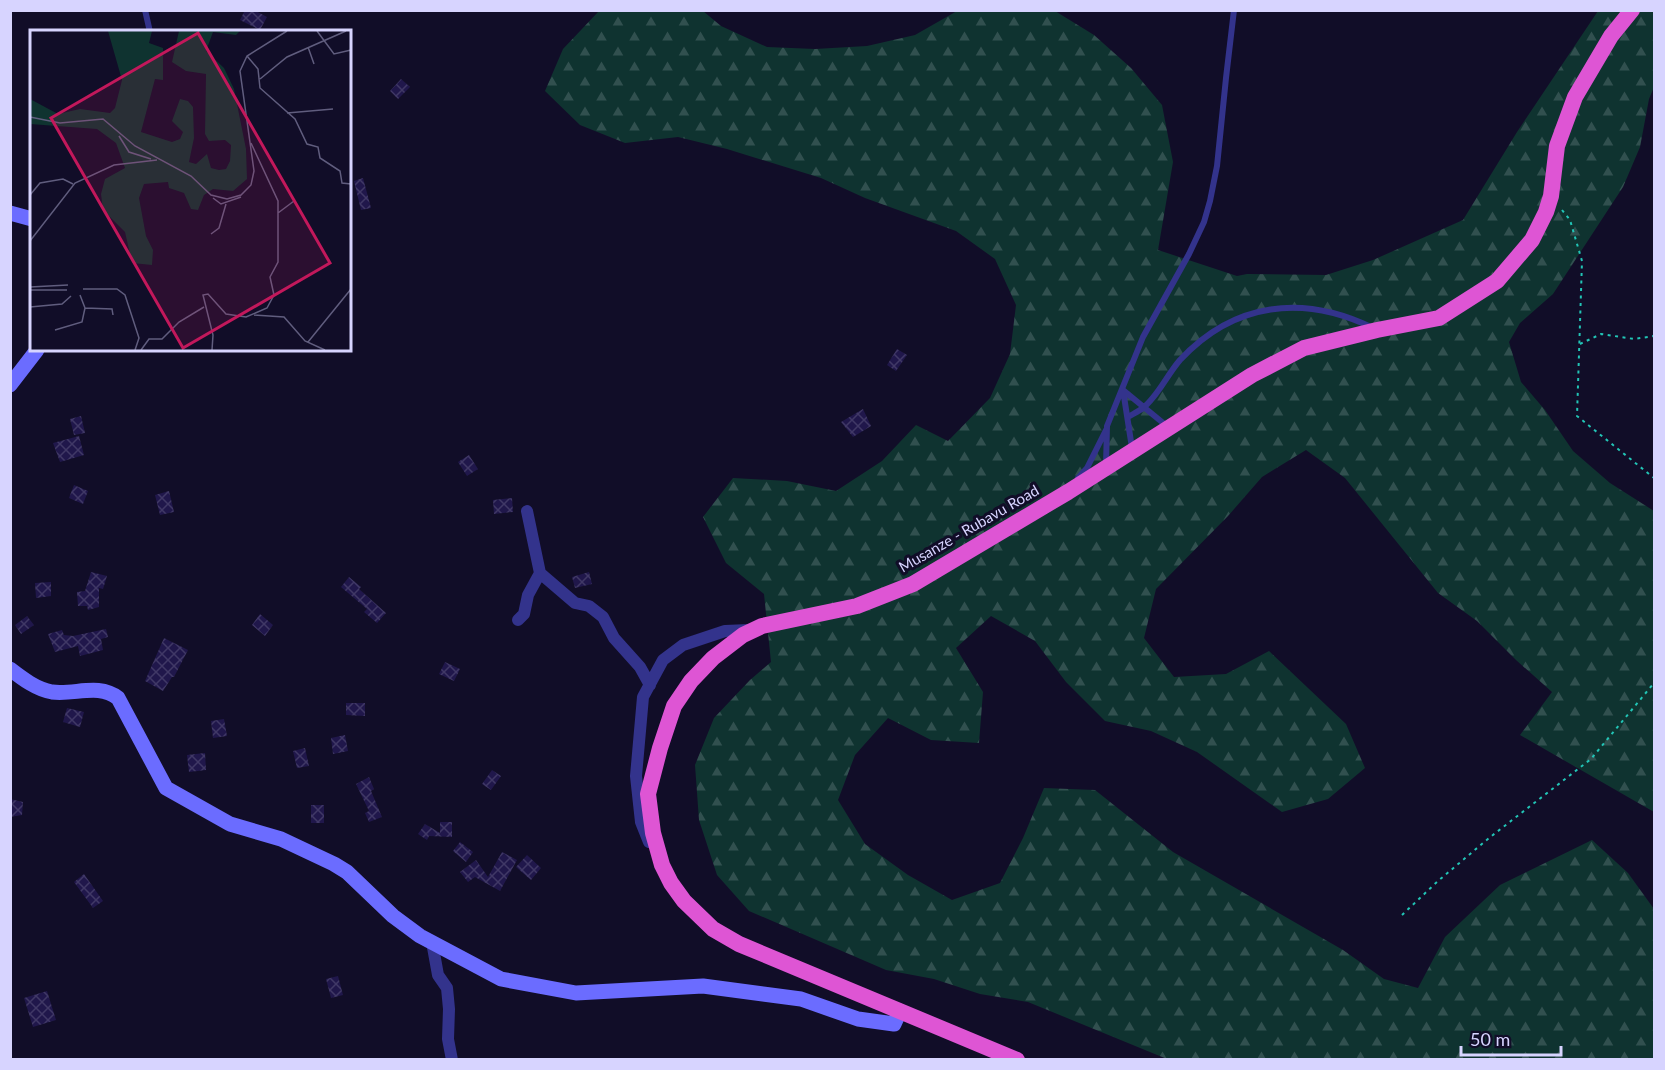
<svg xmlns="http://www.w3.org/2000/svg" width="1665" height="1070" font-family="Lato,sans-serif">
	<defs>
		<pattern id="forest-firs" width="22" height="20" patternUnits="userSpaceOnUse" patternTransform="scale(1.5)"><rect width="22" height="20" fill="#0f3330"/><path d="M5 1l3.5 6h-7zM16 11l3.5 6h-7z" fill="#31504f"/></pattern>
		<pattern id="building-cross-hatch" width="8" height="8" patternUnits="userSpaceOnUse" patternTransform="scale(1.5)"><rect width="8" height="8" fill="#20174b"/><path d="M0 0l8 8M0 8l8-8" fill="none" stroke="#403866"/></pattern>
	</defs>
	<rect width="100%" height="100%" fill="#110d28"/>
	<!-- forest -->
	<path fill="url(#forest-firs)" d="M599,11H703L721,26L767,47L815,49L867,46L915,35L957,11H1055L1094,35L1131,68L1162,105L1173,162L1158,250L1237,276L1247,274L1326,275L1373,260L1463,220L1517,132L1598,11H1654V87L1649,99L1640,147L1623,187L1553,294L1520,323L1509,342L1521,382L1545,410L1573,451L1610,483L1654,511V812L1520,735L1552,692L1516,660L1477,621L1438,593L1345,478L1306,450L1262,477L1228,516L1156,589L1144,638L1174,677L1226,674L1269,651L1346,724L1365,768L1328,799L1282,812L1197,752L1151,731L1105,721L1066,682L1035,641L991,616L956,648L983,692L979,743L931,740L888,718L855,755L838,800L865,844L908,875L952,900L1000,883L1023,838L1044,788L1095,790L1173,852L1343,950L1384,979L1418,988L1445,937L1500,885L1592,840L1628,873L1654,909V1059H1167L1028,1002L980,994L934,979L886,970L749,911L717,875L699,820L695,765L714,718L750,680L771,662L764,594L726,563L703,517L733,478L787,481L836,491L882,461L916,425L948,441L990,398L1010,354L1016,305L995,259L956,231L865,198L821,178L727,149L678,137L625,143L580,125L545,91L563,49Z"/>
	<!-- building -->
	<path fill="url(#building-cross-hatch)" d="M245,10H254L267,17L260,30L240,20Z
		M401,79L410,87L398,99L390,91Z
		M363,178L371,208L361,210L354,181Z
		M897,349L907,355L896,371L887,365Z
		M863,409L871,426L853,437L841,422Z
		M81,416L85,433L74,435L70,419Z
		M79,436L84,455L60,462L53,443Z
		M469,455L478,469L467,476L458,462Z
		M74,485L88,491L83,504L69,498Z
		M169,491L174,512L160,515L155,495Z
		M512,498L513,512L494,514L493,500Z
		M91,572L107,576L103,589L99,588V607L88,610L87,606H78L77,592L85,591Z
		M589,572L592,584L575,588L572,577Z
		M349,577L361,587L359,589L386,613L377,623L364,612L367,609L341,587Z
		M51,582V596L36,598L35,583Z
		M260,614L273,625L265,636L252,625Z
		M27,616L34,625L21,634L15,625Z
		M106,629L108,637L101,639L103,650L80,656L78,646L55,652L48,634L62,630L64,635L73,636Z
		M164,638L188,650L174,677H172L163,691L145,681Z
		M445,662L460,669L454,681L439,674Z
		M346,703H365V716L346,715Z
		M67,708L84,712L80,727L63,722Z
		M224,719L227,736L213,738L211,721Z
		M345,735L348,751L333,754L331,738Z
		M305,748L309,766L297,768L293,751Z
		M205,753L206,770L189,772L187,755Z
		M492,770L501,776L491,790L482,784Z
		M369,777L374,789L371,791L382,817L369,822L365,813L369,811L356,784Z
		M10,799L23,802L22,815L10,817Z
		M311,805H324V823H311Z
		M440,822H452V837L429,836L427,840L418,834L425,824L440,833Z
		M460,842L473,852L466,862L453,851Z
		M502,852L517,860L500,891L475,877L468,882L460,872L476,860L488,877Z
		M527,855L541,868L531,880L516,867Z
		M84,874L103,901L93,908L74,882Z
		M338,976L343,995L331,998L326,979Z
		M47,991L56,1020L33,1027L24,998Z"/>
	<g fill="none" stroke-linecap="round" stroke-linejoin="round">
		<!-- path -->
		<path stroke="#22c5b6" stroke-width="2" stroke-dasharray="3 4.5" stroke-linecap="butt" d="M1562,210L1570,220L1582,261L1577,416L1654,478
			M1580,344L1601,334L1634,339L1654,336
			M1402,915L1438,881L1489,838L1591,759L1654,683"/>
		<!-- service -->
		<path stroke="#33338c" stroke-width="6" d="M145,10L150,32
			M1123,390L1132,448
			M1123,390L1168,427
			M1128,417C1133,414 1139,411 1143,408C1158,396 1167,375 1180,360C1234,302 1303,294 1373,328
			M1106,465L1107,426L1143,337L1189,254L1204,222L1210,201L1217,166L1226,78L1234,10
			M1078,478L1087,468L1106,430"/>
		<!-- minor -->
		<path stroke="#33338c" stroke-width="12" d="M527,511L540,573L575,603L589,606L603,617L614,638L640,667L650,685
			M518,620L524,614L528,595L540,573
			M649,842L641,822L636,776L643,697L663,660L683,645L725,631L749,630
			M432,942L438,975L447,988L449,1009L448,1039L452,1060"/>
		<!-- secondary -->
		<path stroke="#6b6cff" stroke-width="15" d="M10,213L32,219
			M10,385L37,350
			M10,669C23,679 36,689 52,692C75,695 99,683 118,698L166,788L230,824L281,839L334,864L347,872L393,916L420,936L501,979L576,993L703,986L801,999L858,1019L894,1024L900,1011"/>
		<!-- trunk -->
		<path stroke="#de55d4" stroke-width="16" d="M1017,1060L739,944L713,929L684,901L671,883L662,865L653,833L648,794L660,748L674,706L691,681L713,658L743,635L762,626L857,606L913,584L1068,492L1252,375L1304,348L1377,330L1439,318L1497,281L1532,240L1546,212L1551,196L1557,146L1575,97L1611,36L1632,10"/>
	</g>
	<g text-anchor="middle" stroke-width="6" stroke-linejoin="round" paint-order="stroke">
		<!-- street labels -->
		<g font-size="15" fill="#d7d4ff" stroke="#110d28">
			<text transform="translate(969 529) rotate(-30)" y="5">Musanze - Rubavu Road</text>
		</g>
	</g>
	<!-- overview -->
	<g transform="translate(30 30)">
		<rect width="321" height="321" fill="#110d28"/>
		<path d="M78,1H122L119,13L133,18V50L125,49L111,102L142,112L150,109L153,102L142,91L150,69L158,71L163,77L164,108L159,132L166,134L177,124L181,138L189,140L196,139L200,131L201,115L195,110L179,111L175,104L176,44L156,41L142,32L149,1H210L206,5L183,2L176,21L194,38L204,59L216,119L217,149L203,161L183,159L174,165L168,180L161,179L154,163L139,158L138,152L114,154L109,168L116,206L123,220L122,235L102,233L95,202L73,180L71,164L75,149L95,138L86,113L67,99L0,94V69L28,84L50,79L80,83L85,78L92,50Z" fill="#0f3330"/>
		<path fill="none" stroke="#605d7e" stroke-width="1.5" d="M287,1L304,24L321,20M278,17L284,34M217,26L228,39L230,58L265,89L277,114L288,117L290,128L310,141L312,153L321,154M230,49L257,27L316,1M257,83L303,79M0,87L30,93L73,89L105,116L161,146L181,165L197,169L211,165L221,155L224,141L210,41L217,26L257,1M89,106L99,122L121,129M0,165L10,153L33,149L43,154M183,168L191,174L211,167M248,183L264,171M181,204L189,198L196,174M0,211L45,153L84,135L127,130M0,257L38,255M53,259H87L95,265L109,308L105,320M0,260H37M0,277L32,274L41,266M55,278L82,279L83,285M224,285L254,287L275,311L295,320M25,300L52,292L55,278L50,265M278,312L321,259M111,320L119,309H132L149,292L174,277M182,320L183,305L173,265L178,264L196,284L216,287L237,278L244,265L240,247L248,232V171L221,113"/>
		<path fill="#c2185b" fill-opacity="0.15" stroke="#c2185b" stroke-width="3" d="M168,3L300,233L153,318L21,88Z"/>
		<rect width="321" height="321" fill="none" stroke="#d7d4ff" stroke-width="3"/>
	</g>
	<!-- border -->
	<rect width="1665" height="1070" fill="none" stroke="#d7d4ff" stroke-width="24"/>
	<!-- scale -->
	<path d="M1461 1046v9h100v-9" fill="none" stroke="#d7d4ff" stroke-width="3"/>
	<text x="1470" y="1046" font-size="18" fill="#d7d4ff" stroke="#110d28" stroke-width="4.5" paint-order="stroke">50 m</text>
</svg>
